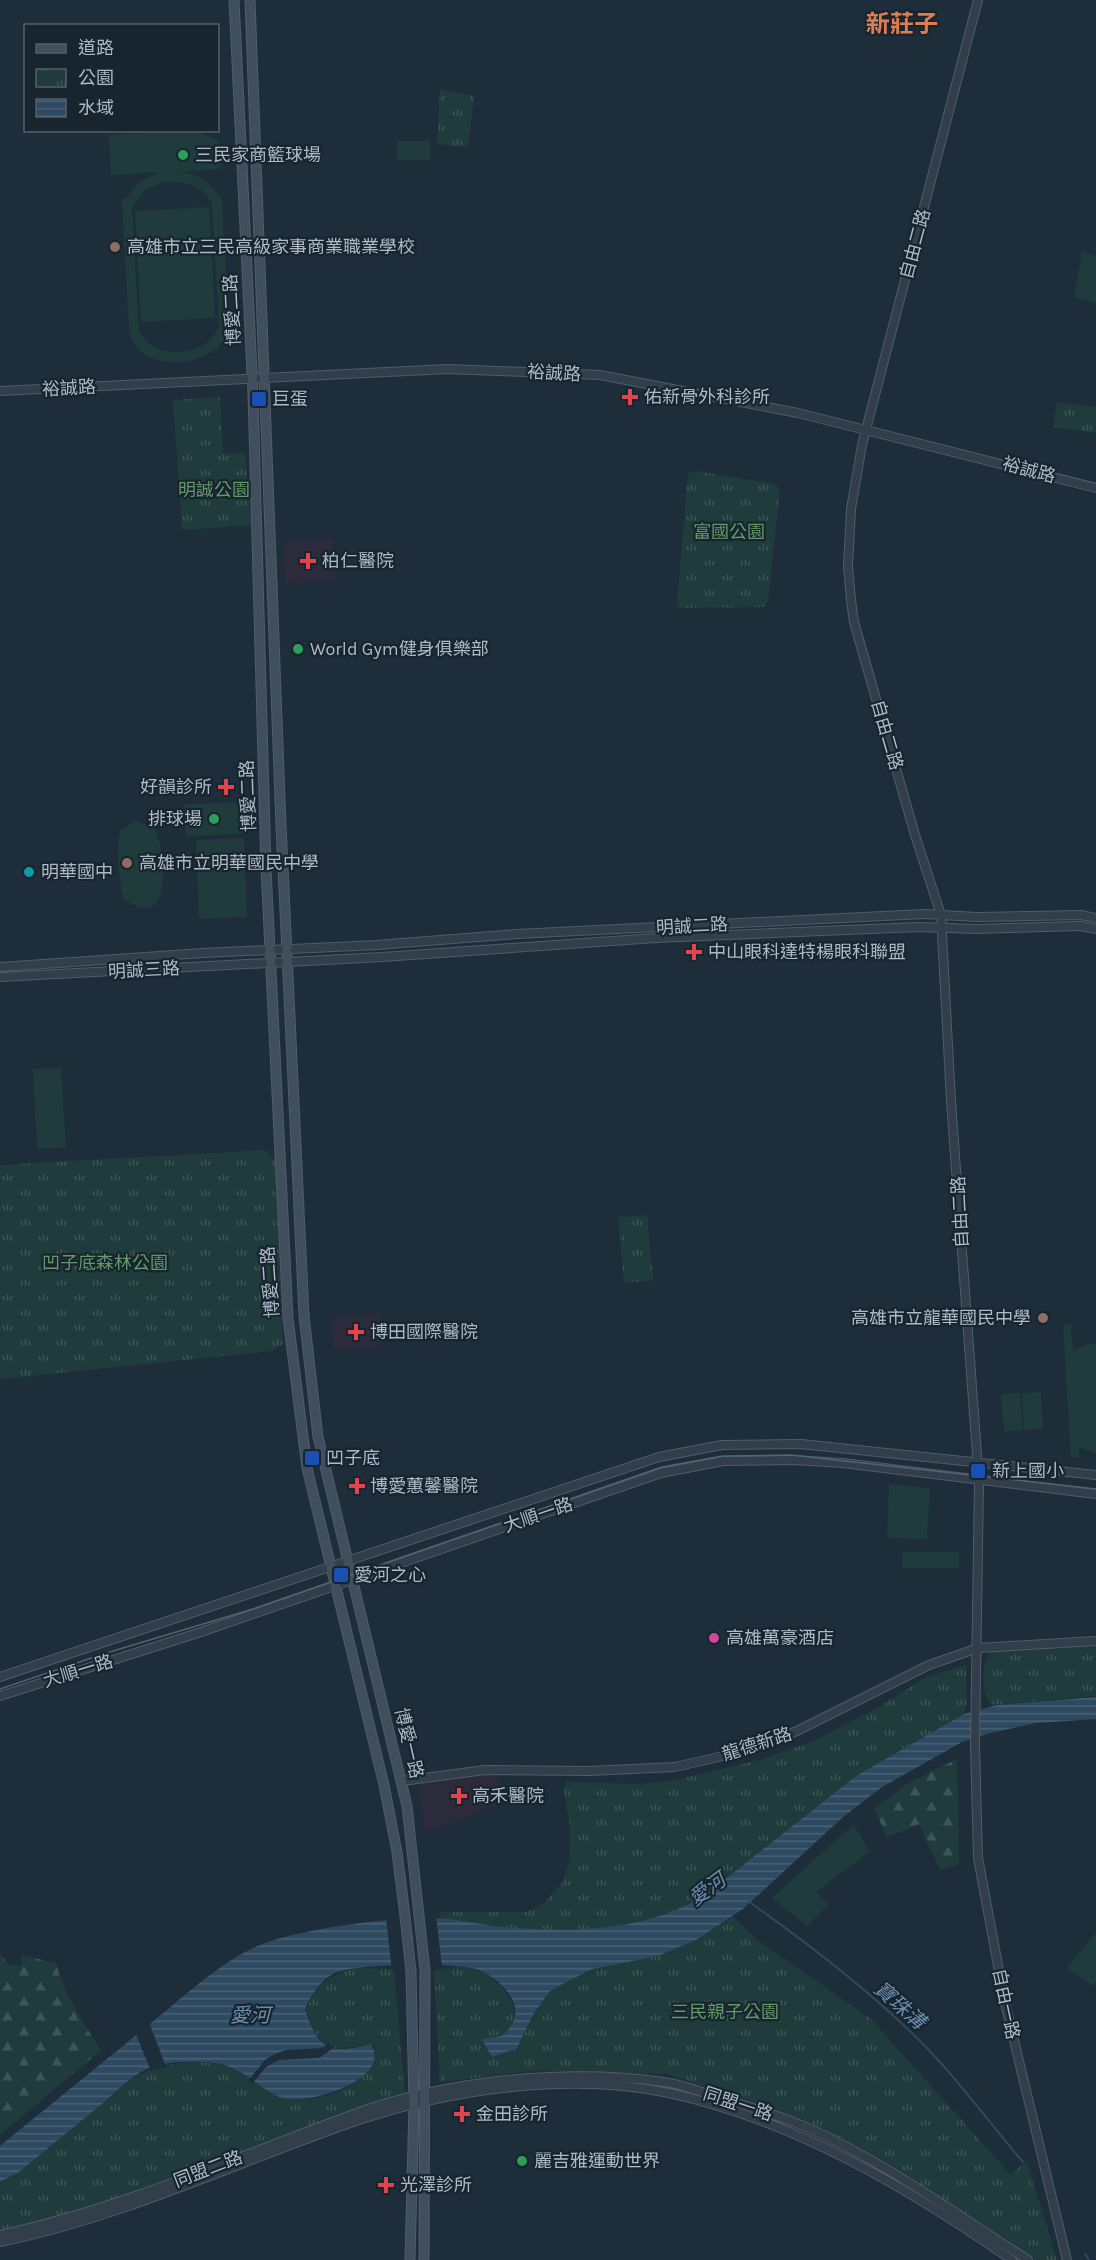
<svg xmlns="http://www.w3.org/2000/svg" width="1096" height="2260" font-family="Karla,'Noto Sans TC',sans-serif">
	<defs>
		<pattern id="forest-firs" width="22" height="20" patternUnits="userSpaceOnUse" patternTransform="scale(1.5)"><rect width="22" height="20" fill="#203b3b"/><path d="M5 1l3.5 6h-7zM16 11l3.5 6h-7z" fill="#3e5556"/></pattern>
		<pattern id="park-tufts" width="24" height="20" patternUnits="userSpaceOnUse" patternTransform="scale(1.5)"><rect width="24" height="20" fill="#203b3b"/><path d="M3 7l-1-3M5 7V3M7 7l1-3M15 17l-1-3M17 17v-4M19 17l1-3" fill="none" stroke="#3e5556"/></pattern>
		<pattern id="water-rules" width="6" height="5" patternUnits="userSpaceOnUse" patternTransform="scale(1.5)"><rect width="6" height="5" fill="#2e4a61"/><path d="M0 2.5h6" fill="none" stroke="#4a6276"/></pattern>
	</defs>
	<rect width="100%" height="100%" fill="#1e2d3a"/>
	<!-- medical -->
	<path fill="#2b2b3b" d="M332,538L334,581L285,583L283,540Z
		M380,1314L382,1347L333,1350L331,1317Z
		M498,1773L499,1803L426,1833L418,1789L421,1785L428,1780Z"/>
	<!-- green -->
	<path fill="#203b3b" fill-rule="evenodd" d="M193,130L218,140L221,169L178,172C199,174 211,182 222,200L229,326C226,336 223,344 214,350C195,365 156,368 138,349C134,345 131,337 129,332L122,199L126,198L139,182L161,172L111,175L109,135ZM163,182C183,181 202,184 212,203L219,325C209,359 152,362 139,330L132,207L145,190Z
		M397,141H430V160H397Z
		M209,207L215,318L141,322L135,211Z
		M1082,252L1096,256V303L1074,297Z
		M243,802L244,834L186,836L184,804Z
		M136,821L154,828C168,853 172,937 123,898C119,875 116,852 120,830Z
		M244,838L247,917L199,919L196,840Z
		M61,1068L66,1148L37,1149L33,1069Z
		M1071,1324L1073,1352L1086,1345L1096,1343V1453L1079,1447V1457L1071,1458L1063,1325Z
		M1041,1392L1043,1429L1024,1430L1022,1393Z
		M1020,1393L1023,1430L1004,1432L1001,1394Z
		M889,1484L930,1488L927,1539L887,1538Z
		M903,1552H959V1568H902Z
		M854,1824L869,1852L816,1892L829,1904L807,1926L772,1898Z
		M1096,1932V1984L1094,1986L1067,1968Z"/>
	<!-- forest -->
	<path fill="url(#forest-firs)" d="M957,1759L959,1864L940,1870L919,1824L887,1837L874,1809L907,1784Z
		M0,1954L9,1965L22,1966L21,1955L56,1963C64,1995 83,2022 101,2050L0,2135Z"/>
	<!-- park -->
	<path fill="url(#park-tufts)" d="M440,89L474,96L468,147L437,144Z
		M220,397L223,454L245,453L251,525L182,530L173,400Z
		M1057,402L1096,407V433L1053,427Z
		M695,471L776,484L780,490L768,601L764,607L681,608L677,605L688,474Z
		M265,1150L275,1161L283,1344L272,1351L0,1379V1165Z
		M647,1215L653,1280L624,1283L618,1217Z
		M1096,1643V1696L991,1705C981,1693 980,1663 992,1652Z
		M966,1665L967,1702L964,1714L856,1776L705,1895C627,1943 527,1932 440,1918V1912H527L544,1903L562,1883L570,1859V1827L564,1791L566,1782L641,1784L671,1781L763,1759L816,1740L879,1707L926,1677Z
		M733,1916L757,1940L871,2019L1010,2174L1027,2162L1057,2260H1035L944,2201L803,2120L667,2074L532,2071L440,2082L434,1971C443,1969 453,1966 462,1967C516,1971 537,2046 483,2039L492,2056L522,2039L534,2013L551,1990L575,1975L592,1969L659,1956L696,1940Z
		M357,1968L394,1969L405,2095L130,2197L0,2235V2183L19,2172L132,2079C159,2063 194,2058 226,2066C246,2071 261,2091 281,2098C306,2107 364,2089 373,2062C374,2058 374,2053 375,2048L372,2043C330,2053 320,2052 306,2009C318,1982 330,1975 357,1968Z"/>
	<!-- water -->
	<path fill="url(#water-rules)" d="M1096,1697V1719L1036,1723L990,1733L962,1742L882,1787L843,1817L743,1909L696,1940L658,1956L592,1969L551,1990L534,2013L517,2048L492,2057L483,2041L482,2039L502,2036C512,2027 518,2018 514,2004C509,1989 493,1976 479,1970C458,1962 352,1963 333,1974C320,1981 311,1996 305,2009C319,2052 330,2054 371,2044C393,2080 307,2106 282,2098C262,2091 248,2073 227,2066C210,2060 172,2061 155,2066C136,2071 118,2090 103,2103C75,2126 47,2149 19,2172L0,2182V2146C50,2105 101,2064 151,2023C189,1993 227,1954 274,1940C319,1927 384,1918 431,1918C452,1918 473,1923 494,1926C565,1933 642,1934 705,1895L856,1776L964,1714L997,1705Z"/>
	<!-- pier -->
	<path fill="#1e2d3a" d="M436,1915L442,1967L392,1970L386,1918Z
		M149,2022L166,2067L151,2071L135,2032Z
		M329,2044L335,2047L319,2058L279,2060L266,2067L252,2084L248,2081L265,2060L275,2054L286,2050L322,2048Z"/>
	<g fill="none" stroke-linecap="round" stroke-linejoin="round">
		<!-- stream -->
		<path stroke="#2e4a61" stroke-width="2" d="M748,1901C806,1942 864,1986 915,2036C954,2074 987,2120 1023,2162
			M1085,2254L1089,2260"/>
		<!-- tertiary casing -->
		<g stroke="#505d68" stroke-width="10">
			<path id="tertiary" d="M978,0L862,445L851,509L848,566L851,600L854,622L915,835L941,915L951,1101L979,1482L975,1744L978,1858L1005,2003L1067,2260
				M0,391L448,369L600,375L798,413L1096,488
				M0,967L203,953L377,945L517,934L924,914L977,917L1081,915L1096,918
				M0,977L382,957L656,938L918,927L977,929L1080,926L1096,929
				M0,1677L659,1457L722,1445L801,1444L1096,1475
				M0,1696L201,1632L661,1473L723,1461L793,1460L843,1463L1096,1494
				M402,1781L485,1770L589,1771L675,1767L736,1753L797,1731L929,1665L978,1648L1096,1641
				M0,2235C122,2208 237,2157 354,2114C446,2080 567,2068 664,2082C682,2084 700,2092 717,2097C747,2106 777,2115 806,2127C885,2162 956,2214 1028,2260
				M0,2242C124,2217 239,2161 359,2120C453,2089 570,2072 669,2093C794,2120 908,2188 1012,2260"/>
		</g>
		<!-- secondary casing -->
		<g stroke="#505d68" stroke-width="11">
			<path id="secondary" d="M234,0L253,393L266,868L288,1318L307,1468L384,1785L397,1852L405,1916
				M250,0L281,825L304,1316L318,1437L407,1806L425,1970L424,2260
				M410,2260L414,2104L411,1971"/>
		</g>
		<!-- tertiary -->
		<use href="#tertiary" stroke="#323f4a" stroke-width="8"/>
		<!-- secondary -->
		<use href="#secondary" stroke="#404e5e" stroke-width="9"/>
		<!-- tram -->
		<path stroke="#536372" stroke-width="1.5" d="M0,1689L103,1654L253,1609L662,1467L723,1456L791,1455L1096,1489"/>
		<!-- secondary-bridge casing -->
		<g stroke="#505d68" stroke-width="11" stroke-linecap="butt">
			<path id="secondary-bridge" d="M405,1916L411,1971"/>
		</g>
		<!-- secondary-bridge -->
		<use href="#secondary-bridge" stroke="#404e5e" stroke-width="9"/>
	</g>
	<!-- markers -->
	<g fill="#2e9e5b" stroke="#18242e" stroke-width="2">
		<circle cx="183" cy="155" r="6"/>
		<circle cx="298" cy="649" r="6"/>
		<circle cx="214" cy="819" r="6"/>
		<circle cx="522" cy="2161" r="6"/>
	</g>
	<g fill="#8d6e63" stroke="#18242e" stroke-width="2">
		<circle cx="115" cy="247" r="6"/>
		<circle cx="127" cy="863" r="6"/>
		<circle cx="1043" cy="1318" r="6"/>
	</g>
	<g fill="#e0444e" stroke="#18242e" stroke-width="2">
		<path d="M627 388h6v6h6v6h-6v6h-6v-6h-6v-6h6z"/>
		<path d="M305 552h6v6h6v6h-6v6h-6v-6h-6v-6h6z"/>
		<path d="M223 778h6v6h6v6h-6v6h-6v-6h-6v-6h6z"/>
		<path d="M691 943h6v6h6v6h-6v6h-6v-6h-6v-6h6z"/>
		<path d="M353 1323h6v6h6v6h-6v6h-6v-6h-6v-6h6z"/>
		<path d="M354 1477h6v6h6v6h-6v6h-6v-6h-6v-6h6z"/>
		<path d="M456 1787h6v6h6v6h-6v6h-6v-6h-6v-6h6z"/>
		<path d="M459 2105h6v6h6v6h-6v6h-6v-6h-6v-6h6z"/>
		<path d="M383 2176h6v6h6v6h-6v6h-6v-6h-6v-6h6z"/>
	</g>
	<g fill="#1a4fb4" stroke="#18242e" stroke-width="2">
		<rect x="251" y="391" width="16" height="16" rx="3"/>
		<rect x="304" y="1450" width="16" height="16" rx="3"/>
		<rect x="970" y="1463" width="16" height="16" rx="3"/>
		<rect x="333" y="1567" width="16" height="16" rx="3"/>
	</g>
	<circle fill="#0f9aa8" stroke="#18242e" stroke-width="2" cx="29" cy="872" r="6"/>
	<circle fill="#d1479c" stroke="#18242e" stroke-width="2" cx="714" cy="1638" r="6"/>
	<g text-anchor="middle" stroke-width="4.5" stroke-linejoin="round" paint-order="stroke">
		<!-- poi labels -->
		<g font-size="18" fill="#acbac7" stroke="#18242e" text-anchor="start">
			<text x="195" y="161">三民家商籃球場</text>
			<text x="127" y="253">高雄市立三民高級家事商業職業學校</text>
			<text x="644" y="403">佑新骨外科診所</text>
			<text x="272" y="405">巨蛋</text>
			<text x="322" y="567">柏仁醫院</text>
			<text x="310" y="655">World Gym健身俱樂部</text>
			<text x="212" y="793" text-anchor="end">好韻診所</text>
			<text x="202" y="825" text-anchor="end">排球場</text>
			<text x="139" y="869">高雄市立明華國民中學</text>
			<text x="41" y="878">明華國中</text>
			<text x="708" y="958">中山眼科達特楊眼科聯盟</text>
			<text x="1031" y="1324" text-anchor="end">高雄市立龍華國民中學</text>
			<text x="370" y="1338">博田國際醫院</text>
			<text x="326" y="1464">凹子底</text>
			<text x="992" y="1477">新上國小</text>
			<text x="370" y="1492">博愛蕙馨醫院</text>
			<text x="354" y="1581">愛河之心</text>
			<text x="726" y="1644">高雄萬豪酒店</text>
			<text x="472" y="1802">高禾醫院</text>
			<text x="476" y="2120">金田診所</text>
			<text x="534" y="2167">麗吉雅運動世界</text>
			<text x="400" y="2191">光澤診所</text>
		</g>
		<!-- street labels -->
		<g font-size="18" fill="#acbac7" stroke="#18242e">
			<text transform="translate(915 244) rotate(-75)" y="6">自由二路</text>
			<text transform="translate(232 310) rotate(-93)" y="6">博愛二路</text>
			<text transform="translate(554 373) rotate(3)" y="6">裕誠路</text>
			<text transform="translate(69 388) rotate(-3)" y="6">裕誠路</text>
			<text transform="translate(1029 470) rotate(15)" y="6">裕誠路</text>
			<text transform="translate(887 735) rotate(74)" y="6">自由二路</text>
			<text transform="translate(248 796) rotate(-92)" y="6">博愛二路</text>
			<text transform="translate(692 926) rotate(-3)" y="6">明誠二路</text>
			<text transform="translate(144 970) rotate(-3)" y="6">明誠三路</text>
			<text transform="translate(960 1212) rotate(-93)" y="6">自由二路</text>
			<text transform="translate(270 1282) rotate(-94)" y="6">博愛二路</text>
			<text transform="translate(538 1515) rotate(-19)" y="6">大順一路</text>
			<text transform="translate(78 1671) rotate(-17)" y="6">大順一路</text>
			<text transform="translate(409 1743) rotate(77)" y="6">博愛一路</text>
			<text transform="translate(757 1744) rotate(-18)" y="6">龍德新路</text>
			<text transform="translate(1006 2004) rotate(78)" y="6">自由一路</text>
			<text transform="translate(738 2104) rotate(18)" y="6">同盟一路</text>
			<text transform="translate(208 2169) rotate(-21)" y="6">同盟二路</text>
		</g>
		<!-- park labels -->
		<g font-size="18" fill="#629968" stroke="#18242e">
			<text x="214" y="496">明誠公園</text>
			<text x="729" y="538">富國公園</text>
			<text x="105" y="1269">凹子底森林公園</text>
			<text x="725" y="2018">三民親子公園</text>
		</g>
		<!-- water labels -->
		<g font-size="20" font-style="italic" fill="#698fae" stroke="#18242e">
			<text transform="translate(707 1889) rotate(-36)" y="7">愛河</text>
			<text transform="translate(900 2005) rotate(41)" y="7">寶珠溝</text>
			<text x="250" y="2022">愛河</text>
		</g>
		<!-- district labels -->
		<g font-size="24" font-weight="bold" fill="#dd7d51" stroke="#18242e">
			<text x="902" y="32">新莊子</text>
		</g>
	</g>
	<!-- legend -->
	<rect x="24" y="24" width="195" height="108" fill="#18242e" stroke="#53606b" stroke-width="1.5"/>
	<rect x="36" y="44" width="30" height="9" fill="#404e5e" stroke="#53606b" stroke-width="1.5"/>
	<text x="78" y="54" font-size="18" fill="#acbac7">道路</text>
	<rect x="36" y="69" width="30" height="18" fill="url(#park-tufts)" stroke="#53606b" stroke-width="1.5"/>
	<text x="78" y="84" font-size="18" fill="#acbac7">公園</text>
	<rect x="36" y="99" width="30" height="18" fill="url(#water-rules)" stroke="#53606b" stroke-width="1.5"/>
	<text x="78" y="114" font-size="18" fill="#acbac7">水域</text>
</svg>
